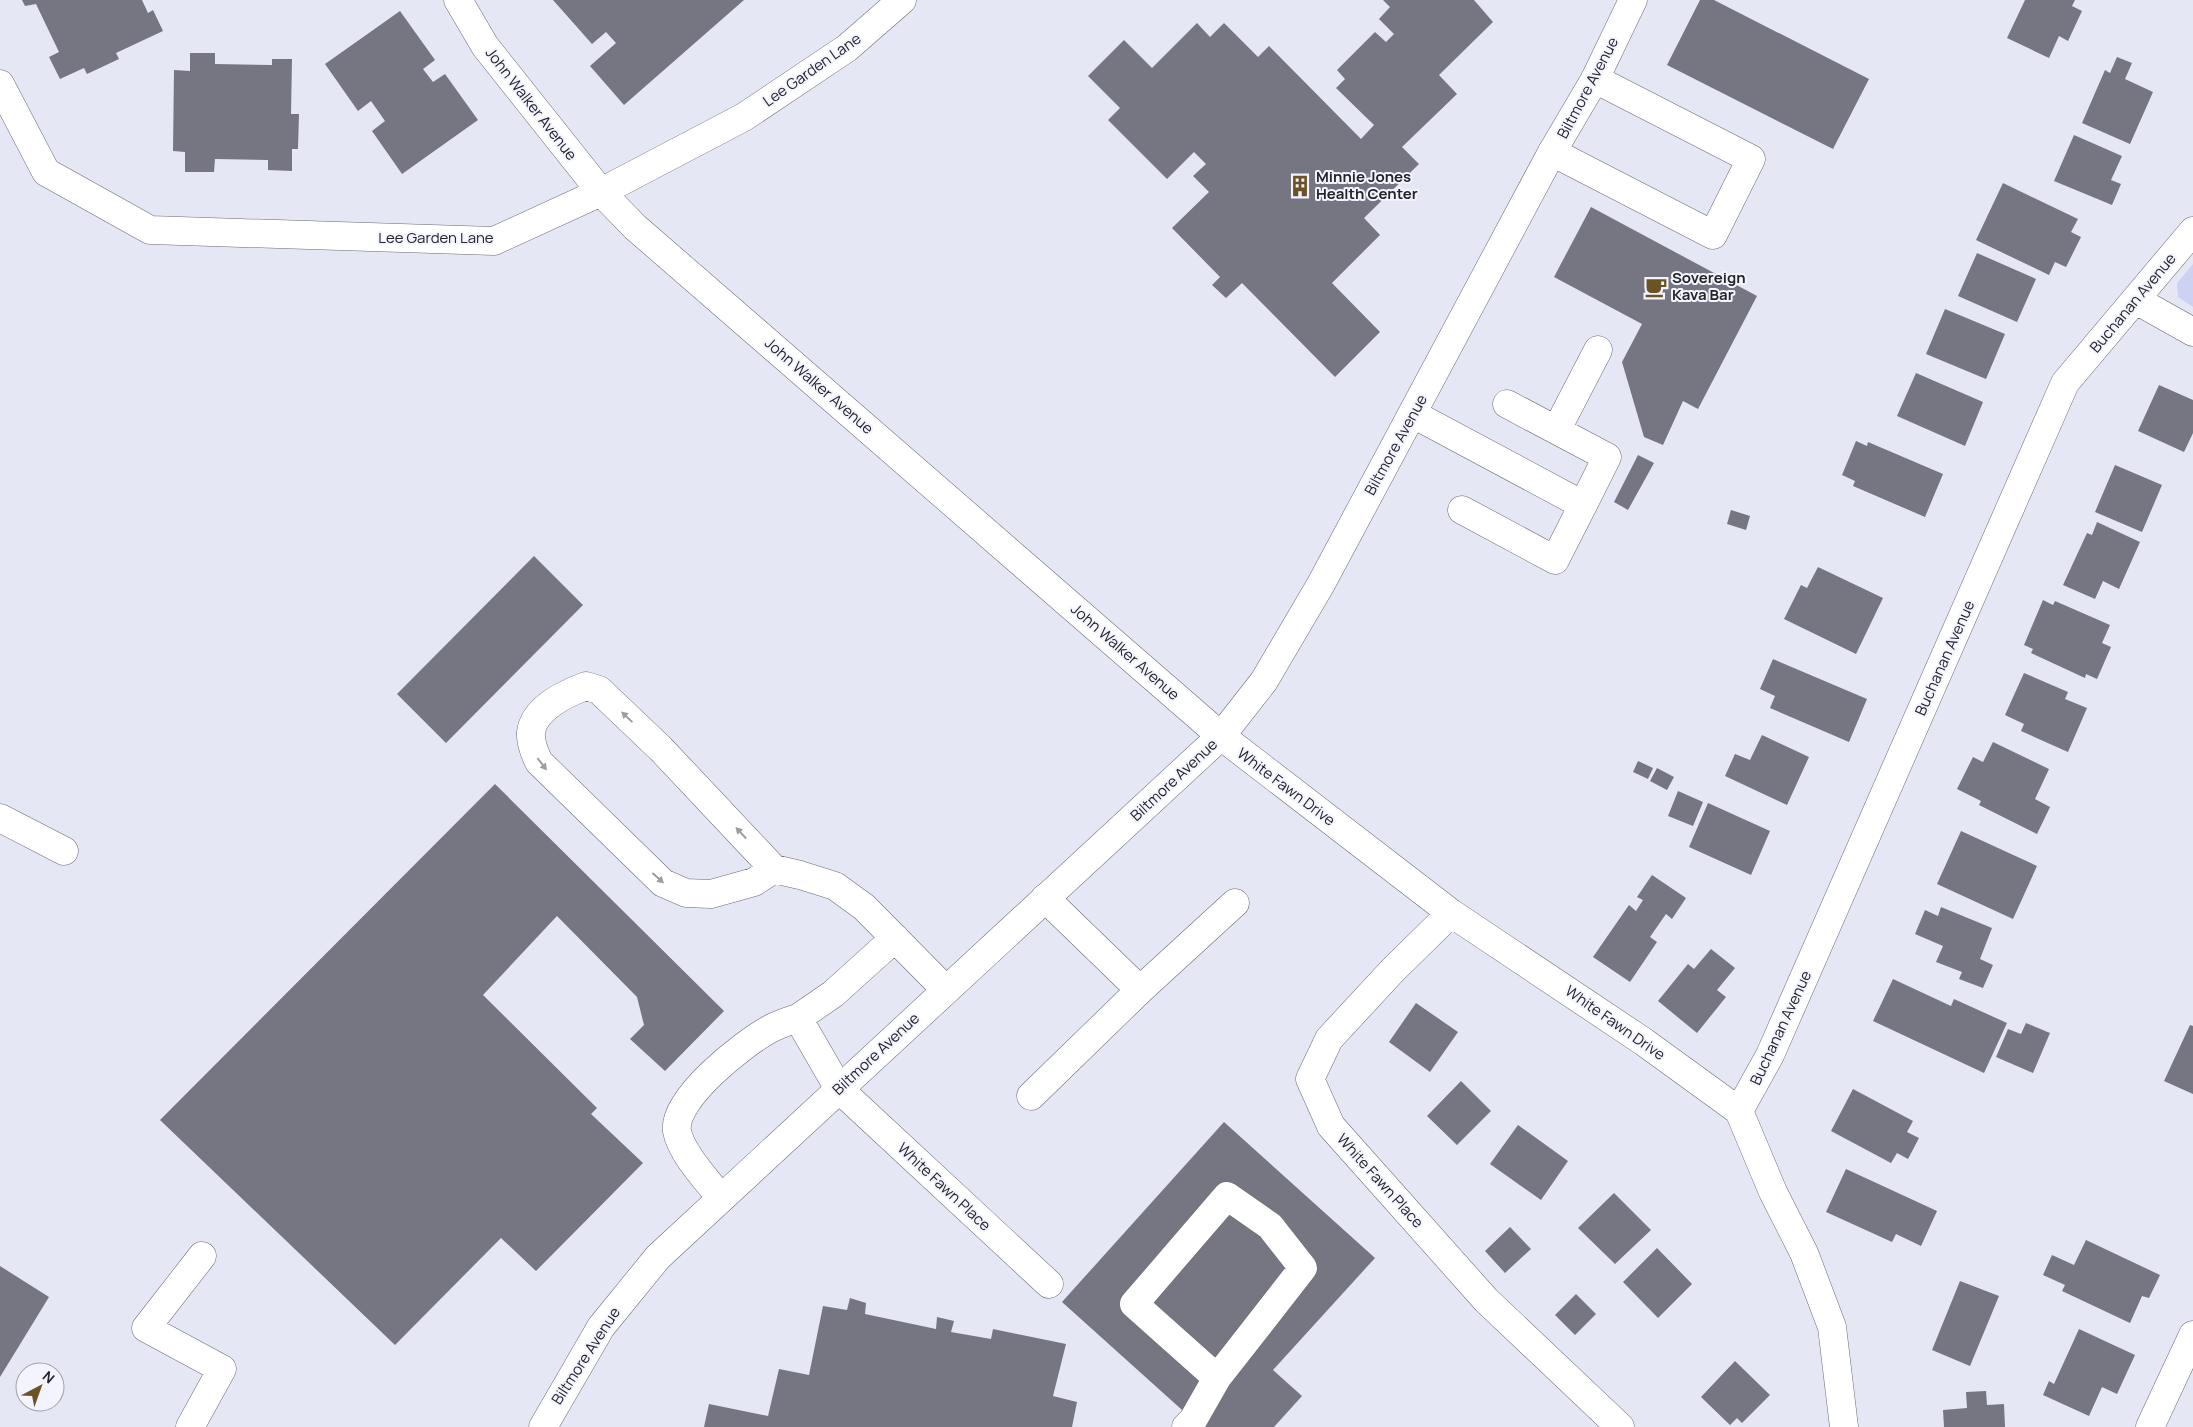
<svg xmlns="http://www.w3.org/2000/svg" width="2193" height="1427" font-family="Manrope,sans-serif">
	<rect width="100%" height="100%" fill="#e5e7f4"/>
	<!-- green -->
	<path fill="#cdd1f2" d="M2193,264V307L2178,297L2177,283Z"/>
	<!-- building -->
	<path fill="#757682" d="M22,0H142L148,13L153,10L163,31L116,53L119,59L87,74L84,68L60,79L49,57L59,52L36,4L25,6Z
		M553,0H744L624,105L590,66L616,43L606,32L592,44Z
		M1383,0H1474L1493,22L1439,75L1457,94L1402,147L1419,164L1364,218L1380,235L1332,283L1380,332L1335,377L1242,283L1226,298L1212,285L1220,277L1172,228L1209,192L1193,176L1206,164L1194,152L1167,179L1108,120L1120,108L1088,76L1124,40L1152,68L1197,23L1210,37L1224,23L1258,57L1269,46L1361,139L1374,125L1336,88L1345,79L1337,70L1375,32L1386,42L1394,34L1379,19L1390,7Z
		M1700,0H1714L1869,79L1833,149L1667,65Z
		M2025,0H2075L2072,6L2082,11L2068,41L2059,36L2049,58L2007,38Z
		M400,11L435,60L423,69L433,82L445,74L478,120L402,174L372,131L385,121L371,101L358,111L325,64Z
		M190,53H215V64L272,65V59H292L291,114H299L298,149H292V171L268,170V160L215,159L214,172H185V152L173,151L174,70L190,71Z
		M2117,57L2132,63L2125,79L2153,92L2130,144L2082,123L2105,70L2110,73Z
		M2074,135L2122,156L2111,180L2121,184L2112,205L2054,181Z
		M2003,183L2078,219L2071,232L2081,237L2066,267L2055,262L2049,275L1976,240Z
		M1591,207L1757,296L1698,409L1683,401L1663,445L1644,437L1622,362L1642,324L1554,277Z
		M1977,253L2036,279L2017,322L1958,296Z
		M1945,309L2005,334L1986,379L1926,354Z
		M1916,373L1983,402L1965,446L1897,416Z
		M2159,385L2193,400V433L2184,452L2138,431Z
		M1856,441L1867,446L1868,442L1943,474L1925,517L1853,486L1855,481L1842,475Z
		M1638,455L1654,463L1628,510L1614,502Z
		M2115,465L2162,485L2142,532L2095,512Z
		M1731,510L1750,516L1746,530L1727,524Z
		M2097,522L2140,542L2119,589L2103,581L2095,599L2063,585L2087,533L2092,535Z
		M534,556L583,605L446,743L397,694Z
		M1818,567L1883,598L1856,654L1784,619L1801,585L1807,588Z
		M2043,600L2053,605L2055,601L2110,625L2102,643L2111,647L2097,679L2086,674L2085,678L2031,653L2033,649L2024,645Z
		M1773,659L1867,699L1849,742L1770,708L1775,696L1760,689Z
		M2024,673L2068,692L2065,699L2087,708L2068,752L2021,731L2024,724L2005,715Z
		M1762,735L1809,757L1787,805L1725,776L1735,754L1750,760Z
		M1993,742L2049,769L2035,799L2050,807L2037,834L1979,805L1981,801L1957,789L1973,757L1983,762Z
		M1638,761L1653,768L1648,779L1633,772Z
		M1657,768L1674,777L1667,790L1650,781Z
		M495,784L724,1011L665,1071L630,1039L644,1025L637,997L557,916L483,995L597,1108L591,1114L643,1163L536,1271L501,1238L395,1345L160,1120Z
		M1678,791L1703,802L1693,826L1668,816Z
		M1708,803L1770,831L1751,875L1689,847Z
		M1961,831L2037,866L2013,919L1937,884Z
		M1652,875L1686,898L1672,919L1666,914L1650,937L1657,942L1630,982L1593,957L1629,905L1636,911L1643,900L1637,897Z
		M1941,907L1992,928L1980,959L1993,965L1983,988L1959,979L1962,972L1936,962L1943,946L1915,934L1925,910L1938,916Z
		M1711,949L1735,968L1717,990L1726,997L1697,1033L1658,1001L1688,964L1694,969Z
		M1893,979L1951,1006L1954,999L2007,1023L1984,1073L1873,1021Z
		M1416,1003L1458,1032L1430,1072L1389,1042Z
		M2026,1023L2050,1033L2033,1073L1996,1057L2008,1029L2021,1034Z
		M2190,1025L2193,1026V1094L2164,1081Z
		M1461,1081L1491,1111L1457,1145L1427,1116Z
		M1853,1089L1913,1121L1907,1132L1919,1138L1908,1159L1897,1153L1891,1163L1831,1131Z
		M1224,1122L1375,1258L1273,1370L1302,1396L1274,1427H1201L1062,1302Z
		M1518,1125L1568,1161L1541,1200L1490,1164Z
		M1846,1169L1937,1211L1921,1246L1896,1234L1892,1242L1826,1212Z
		M1614,1193L1651,1230L1615,1264L1578,1228Z
		M1510,1227L1531,1249L1505,1273L1485,1251Z
		M2086,1240L2160,1275L2149,1298L2142,1296L2130,1323L2062,1291L2065,1285L2043,1275L2052,1255L2074,1265Z
		M1657,1248L1692,1284L1658,1318L1623,1282Z
		M0,1266L49,1297L0,1377Z
		M1960,1281L1999,1296L1970,1366L1932,1350Z
		M1576,1294L1596,1314L1575,1335L1555,1315Z
		M850,1298L866,1303L865,1314L936,1329L937,1317L954,1321L951,1332L991,1339L993,1329L1066,1344L1053,1396L1077,1402L1072,1427H704L709,1404L768,1416L779,1369L809,1375L823,1306L847,1310Z
		M2079,1329L2135,1355L2117,1394L2102,1387L2089,1416L2043,1395L2049,1381L2054,1384Z
		M1735,1361L1770,1395L1742,1423L1737,1418L1730,1425L1701,1397Z
		M1986,1391L1987,1405L2004,1404L2005,1427H1944L1943,1410L1967,1408L1966,1392Z"/>
	<g fill="none" stroke-linecap="round" stroke-linejoin="round">
		<!-- minor casing -->
		<g stroke="#696b76" stroke-width="29">
			<path id="minor" d="M458,0L485,46L601,192L635,227L1221,736L1451,913L1644,1042L1739,1111L1773,1192L1804,1253L1832,1327L1844,1427
				M0,84L46,172L150,230L494,241L601,192L744,117L847,48L902,0
				M1552,152L1713,235L1751,159L1595,79
				M2136,300L2193,332
				M1413,414L1583,505L1607,457L1507,404
				M1557,429L1598,350
				M1462,510L1555,560L1583,505
				M0,818L64,851
				M774,869L754,882L711,894L686,893L663,883L539,762C535,754 530,743 531,732C534,708 567,693 586,686L599,690L661,749L774,869L800,875L835,886L864,907L946,990
				M1451,913L1392,971L1329,1039L1310,1079L1331,1126L1486,1300L1620,1427
				M895,938L833,994L798,1018L839,1089L1049,1284
				M1140,990L1235,903
				M1031,1096L1140,990L1045,898
				M1739,1111L1770,1055L2065,383L2193,231
				M721,1198C707,1180 681,1153 677,1131C672,1099 744,1043 770,1029C779,1024 789,1021 798,1018
				M190,1427L222,1369L146,1328L202,1256
				M1186,1427L1193,1420L1217,1378L1303,1268L1270,1226L1227,1196L1134,1304L1217,1378
				M2150,1427L2193,1335"/>
		</g>
		<!-- major casing -->
		<g stroke="#696b76" stroke-width="29">
			<path id="major" d="M543,1427L601,1327L658,1257L1221,736L1264,681L1321,584L1552,152L1595,79L1633,0"/>
		</g>
		<!-- minor -->
		<use href="#minor" stroke="#fff" stroke-width="28"/>
		<!-- major -->
		<use href="#major" stroke="#fff" stroke-width="28"/>
	</g>
	<!-- one-way arrows -->
	<defs><path id="oneway-solid" d="M-6-.8H1V-3.2L6.5 0L1 3.2V.8H-6Z" transform="scale(1.25)"/></defs>
	<g fill="#9c9d9f">
		<use href="#oneway-solid" transform="translate(627 717) rotate(-137)"/>
		<use href="#oneway-solid" transform="translate(542 764) rotate(52)"/>
		<use href="#oneway-solid" transform="translate(741 833) rotate(-133)"/>
		<use href="#oneway-solid" transform="translate(658 878) rotate(42)"/>
	</g>
	<!-- icons -->
	<defs>
		<g id="building-bare" transform="scale(1.725)"><path d="M-4-6H4V6H1V3H-1V6H-4ZM-2.5-4.3h1.7v1.8h-1.7ZM.8-4.3h1.7v1.8H.8ZM-2.5-1h1.7V.8h-1.7ZM.8-1h1.7V.8H.8Z" fill="#6c5324" stroke="#f3f4ff" stroke-width="2.5" paint-order="stroke"/></g>
		<g id="cafe-bare" transform="scale(1.725)"><path d="M-5.5-4.5H6V0H3Q3 3.5 0 3.5H-2.5Q-5.5 3.5-5.5 0ZM3-3.2v2h1.7v-2ZM-6 4.5H4V6H-6Z" fill="#6c5324" stroke="#f3f4ff" stroke-width="2.5" paint-order="stroke"/></g>
	</defs>
	<g fill-rule="evenodd">
		<use href="#building-bare" x="1300" y="186"/>
		<use href="#cafe-bare" x="1656" y="287"/>
	</g>
	<g text-anchor="middle" stroke-width="4" stroke-linejoin="round" paint-order="stroke">
		<!-- street labels -->
		<g font-size="15" fill="#242529" stroke="#f3f4ff">
			<text transform="translate(812 70) rotate(-35)" y="5">Lee Garden Lane</text>
			<text transform="translate(1588 88) rotate(-62)" y="5">Biltmore Avenue</text>
			<text transform="translate(531 104) rotate(52)" y="5">John Walker Avenue</text>
			<text x="436" y="243">Lee Garden Lane</text>
			<text transform="translate(2133 303) rotate(-50)" y="5">Buchanan Avenue</text>
			<text transform="translate(819 386) rotate(41)" y="5">John Walker Avenue</text>
			<text transform="translate(1396 445) rotate(-61)" y="5">Biltmore Avenue</text>
			<text transform="translate(1125 652) rotate(41)" y="5">John Walker Avenue</text>
			<text transform="translate(1945 658) rotate(-66)" y="5">Buchanan Avenue</text>
			<text transform="translate(1174 780) rotate(-43)" y="5">Biltmore Avenue</text>
			<text transform="translate(1286 787) rotate(37)" y="5">White Fawn Drive</text>
			<text transform="translate(1615 1023) rotate(35)" y="5">White Fawn Drive</text>
			<text transform="translate(1781 1028) rotate(-65)" y="5">Buchanan Avenue</text>
			<text transform="translate(876 1054) rotate(-43)" y="5">Biltmore Avenue</text>
			<text transform="translate(1380 1181) rotate(48)" y="5">White Fawn Place</text>
			<text transform="translate(944 1187) rotate(43)" y="5">White Fawn Place</text>
			<text transform="translate(586 1356) rotate(-57)" y="5">Biltmore Avenue</text>
		</g>
		<!-- poi labels -->
		<g font-size="15" font-weight="bold" fill="#242529" stroke="#f3f4ff" text-anchor="start">
			<text x="1316" y="182">Minnie Jones<tspan x="1316" dy="17">Health Center</tspan></text>
			<text x="1672" y="283">Sovereign<tspan x="1672" dy="17">Kava Bar</tspan></text>
		</g>
	</g>
	<!-- north arrow -->
	<g transform="translate(40 1387) rotate(41)"><circle r="24" fill="#f3f4ff" stroke="#a0a1a9"/>
	<path d="M0-4L9 19L0 12L-9 19Z" fill="#6c5324"/>
	<text y="-8" font-size="14" font-weight="bold" text-anchor="middle" fill="#242529">N</text>
	</g>
</svg>
